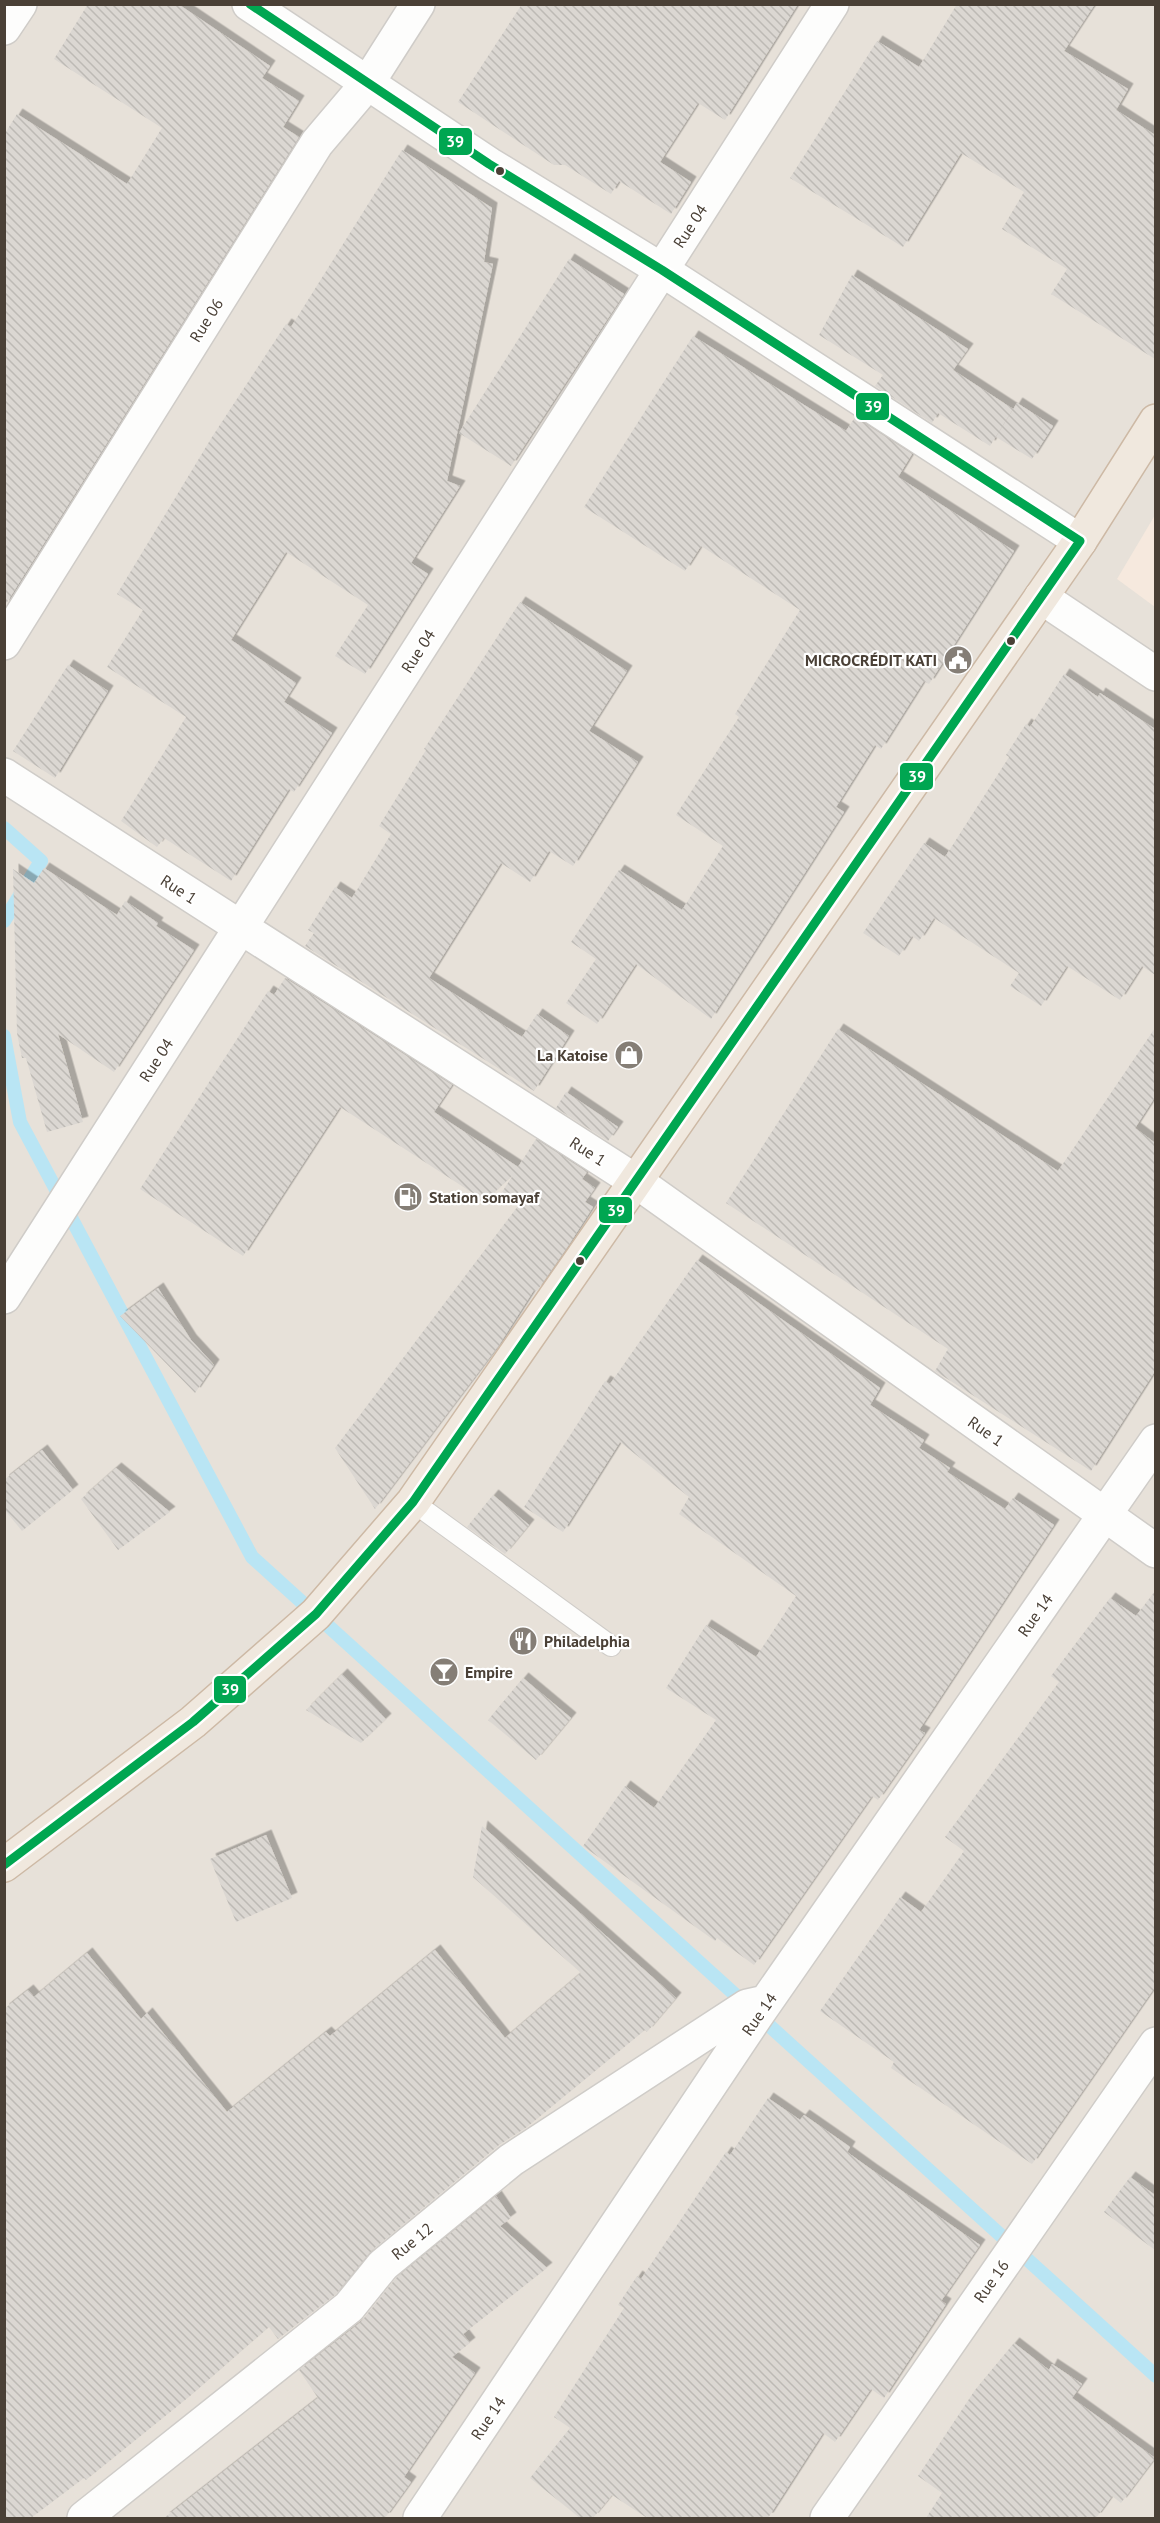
<svg xmlns="http://www.w3.org/2000/svg" width="1160" height="2523" font-family="'PT Sans',sans-serif">
	<defs>
		<pattern id="building-back-hatch" width="6" height="6" patternUnits="userSpaceOnUse" patternTransform="scale(1.5)"><rect width="6" height="6" fill="#dbd7d2"/><path d="M-1 5l2 2M0 0l6 6M5-1l2 2" fill="none" stroke="#bdbab5"/></pattern>
		<filter id="shadow"><feDropShadow dx="5.5" dy="-5.5" stdDeviation="0" flood-color="#0004"/></filter>
	</defs>
	<rect width="100%" height="100%" fill="#f3f0ec"/>
	<!-- residential -->
	<path fill="#e7e1d9" d="M5,5H1155V2518H5Z"/>
	<!-- commercial -->
	<path fill="#f6e9de" d="M1155,515L1156,607H1155L1117,579Z"/>
	<g fill="none" stroke-linecap="round" stroke-linejoin="round">
		<!-- stream -->
		<path stroke="#b9e5f4" stroke-width="14" d="M4,828L41,861L4,921
			M4,1036L20,1122L252,1557L1156,2376"/>
	</g>
	<!-- building -->
	<path fill="url(#building-back-hatch)" filter="url(#shadow)" d="M88,4H178L270,66L262,78L299,101L283,127L299,137L4,607V135L17,114L127,184L162,128L54,59Z
		M522,4H798L725,120L698,103L660,162L691,182L671,214L619,181L611,194L565,165H554L458,102Z
		M957,4H1095L1064,51L1128,89L1116,110L1155,135V359L1051,294L1067,269L1002,229L1024,192L961,153L903,247L790,178L877,41L919,67Z
		M402,150L492,208L484,262L493,264L447,481L460,486L411,563L428,574L365,674L335,656L368,605L286,552L231,640L296,683L284,702L332,733L294,792L289,789L231,881L164,838L157,847L121,821L186,717L107,667L143,610L117,594L212,437L286,324L291,327Z
		M569,259L624,294L511,466L459,433Z
		M852,275L968,349L953,370L1013,409L990,446L938,413L932,423L875,386L883,375L819,335Z
		M693,336L846,431L855,417L912,454L898,477L1014,551L929,684L924,681L881,749L875,745L836,807L844,812L711,1019L636,964L597,1024L566,1003L596,959L571,942L619,870L682,910L723,846L676,815L739,717L735,714L800,610L701,546L685,571L584,507Z
		M1017,403L1053,426L1032,459L996,437Z
		M520,602L627,671L589,731L638,762L573,866L549,851L530,882L501,863L429,978L522,1037L537,1014L569,1036L534,1091L305,946L314,933L308,930L335,887L352,898L391,834L379,826L426,750L424,749Z
		M68,665L108,691L55,778L13,751Z
		M1064,674L1098,697L1100,693L1155,729V975L1142,966L1120,1000L1067,966L1041,1006L1010,986L1019,973L934,918L919,941L912,936L899,956L863,933L924,843L945,857L1009,757L1006,755L1026,724L1030,727Z
		M44,868L117,915L125,901L158,923L156,926L194,950L114,1072L58,1034L83,1122L47,1132L26,1058H22L17,1033L13,869L34,883Z
		M285,978L452,1085L434,1112L518,1167L536,1139L587,1172L582,1179L595,1188L585,1202L593,1207L568,1246L537,1291L534,1290L499,1345L375,1509L335,1448L518,1206L502,1192L513,1175L485,1201L340,1107L243,1256L140,1189L268,991L274,995Z
		M1155,1028V1097L1135,1128L1155,1143V1371L1091,1471L935,1371L948,1349L726,1203L838,1029L1058,1171Z
		M566,1092L618,1127L608,1141L556,1108Z
		M697,1260L880,1388L870,1405L924,1440L919,1448L950,1468L947,1472L1005,1509L1013,1498L1054,1525L919,1730L925,1733L878,1800L872,1796L754,1965L717,1938L715,1941L583,1846L625,1786L654,1808L716,1720L666,1688L706,1625L756,1657L796,1596L679,1514L689,1497L620,1442L563,1532L524,1507L605,1381L610,1384Z
		M158,1288L191,1340L214,1365L195,1393L120,1316Z
		M42,1450L73,1490L22,1531L4,1509V1480Z
		M116,1468L170,1512L118,1550L81,1499Z
		M493,1495L529,1525L505,1554L467,1527Z
		M1155,1591V1987L1032,2164L891,2068L894,2062L820,2011L900,1897L921,1912L964,1851L945,1837L1059,1682L1051,1676L1110,1598L1136,1616Z
		M342,1674L386,1719L361,1743L306,1710Z
		M523,1678L571,1718L536,1760L488,1720Z
		M482,1826L676,1998L647,2032L645,2030L527,2127L499,2145L371,2251L336,2294L278,2339L269,2327L190,2396L86,2480L84,2478L31,2518H4V2009L28,1990L34,1997L87,1953L141,2019L147,2013L227,2112L326,2032L330,2036L435,1950L505,2038L581,1973L473,1877Z
		M266,1835L292,1898L236,1922L210,1859Z
		M768,2098L800,2120L804,2115L850,2147L847,2152L872,2170L980,2245L941,2301L946,2304L884,2398L871,2389L835,2442L823,2433L768,2518H647L612,2495L593,2518H580L530,2478L570,2428L554,2417L624,2308L618,2305L637,2276L641,2279L726,2152L730,2155Z
		M1130,2177L1155,2195V2250L1104,2212Z
		M496,2196L511,2218L500,2226L547,2268L463,2334L470,2343L452,2357L475,2373L404,2477L411,2482L385,2518H164L318,2398L299,2370L361,2322L396,2278Z
		M1014,2343L1049,2370L1052,2364L1082,2384L1072,2398L1155,2458L1121,2503L1112,2496L1096,2518H926L942,2493L918,2476L975,2390Z"/>
	<g fill="none" stroke-linecap="round" stroke-linejoin="round">
		<!-- service casing -->
		<g stroke="#cfccc8" stroke-width="22">
			<path id="service" d="M413,1502L611,1646"/>
		</g>
		<!-- minor casing -->
		<g stroke="#cfccc8" stroke-width="36">
			<path id="minor" d="M4,28L20,4
				M1041,597L1156,674
				M4,643L317,143L367,84L418,4
				M4,775L637,1182L1156,1551
				M4,1297L832,4
				M84,2518L349,2307L383,2265L511,2160L747,2006L765,2002
				M420,2518L757,2015L1156,1441
				M827,2518L1156,2044"/>
		</g>
		<!-- tertiary casing -->
		<g stroke="#cfccc8" stroke-width="36">
			<path id="tertiary" d="M249,4L489,164L662,270L1080,541"/>
		</g>
		<!-- trunk casing -->
		<g stroke="#cdb9a5" stroke-width="36">
			<path id="trunk" d="M4,1865L193,1722L316,1614L413,1502L1080,541L1156,421"/>
		</g>
		<!-- service -->
		<use href="#service" stroke="#fdfdfc" stroke-width="20"/>
		<!-- minor -->
		<use href="#minor" stroke="#fdfdfc" stroke-width="33"/>
		<!-- tertiary -->
		<use href="#tertiary" stroke="#fdfdfc" stroke-width="33"/>
		<!-- trunk -->
		<use href="#trunk" stroke="#f0e8de" stroke-width="33"/>
		<!-- bus-1 casing -->
		<g stroke="#fff" stroke-width="14">
			<path id="bus-1" d="M250,4L489,164L662,270L1080,541
				M4,1865L193,1722L316,1614L413,1502L1080,541"/>
		</g>
		<!-- bus-1 -->
		<use href="#bus-1" stroke="#00a651" stroke-width="9"/>
	</g>
	<!-- icons -->
	<defs>
		<g id="civic-disc" transform="scale(1.5)"><circle r="9.5" fill="#857e76" stroke="#fff"/><path d="M-.6-6.5H3V-4.5H.6V-3L4-1V1h2V6H-6V1h2V-1L-.6-3ZM-1.2 2.5V6h2.4V2.5Z" fill="#fff"/></g>
		<g id="shop-disc" transform="scale(1.5)"><circle r="9.5" fill="#857e76" stroke="#fff"/><path d="M-5-2.5h2.3a2.7 3.5 0 0 1 5.4 0H5L5.5 6h-11ZM-1.5-2.5h3a1.5 2.3 0 0 0-3 0Z" fill="#fff"/></g>
		<g id="fuel-disc" transform="scale(1.5)"><circle r="9.5" fill="#857e76" stroke="#fff"/><path d="M-5.5-6h7V0h2V4h1.3V-2.5L3-4.5l.8-.8L6-3V5H2.5V1h-1V6h-7ZM-4.2-4.7v3.2H.2V-4.7Z" fill="#fff"/></g>
		<g id="restaurant-disc" transform="scale(1.5)"><circle r="9.5" fill="#857e76" stroke="#fff"/><path d="M-5-6h1v4h1v-4h1v4h1v-4h1v5L-1.5 .5V6h-2V.5L-5-1ZM5-6V6H3V1.5H1.5Q1.5-4 5-6Z" fill="#fff"/></g>
		<g id="bar-disc" transform="scale(1.5)"><circle r="9.5" fill="#857e76" stroke="#fff"/><path d="M-6-5H6L.8 .8V4.5H3.5V6h-7V4.5H-.8V.8Z" fill="#fff"/></g>
	</defs>
	<g fill-rule="evenodd">
		<use href="#civic-disc" x="958" y="660"/>
		<use href="#shop-disc" x="629" y="1055"/>
		<use href="#fuel-disc" x="408" y="1197"/>
		<use href="#restaurant-disc" x="523" y="1641"/>
		<use href="#bar-disc" x="444" y="1672"/>
	</g>
	<!-- markers -->
	<g fill="#4a4036" stroke="#fff" stroke-width="2">
		<circle cx="500" cy="171" r="5"/>
		<circle cx="1011" cy="641" r="5"/>
		<circle cx="580" cy="1261" r="5"/>
	</g>
	<g text-anchor="middle" stroke-width="4.5" stroke-linejoin="round" paint-order="stroke">
		<!-- street labels -->
		<g font-size="16" fill="#4a4036" stroke="#fff">
			<text transform="translate(690 226) rotate(-57)" y="6">Rue 04</text>
			<text transform="translate(206 320) rotate(-58)" y="6">Rue 06</text>
			<text transform="translate(418 651) rotate(-57)" y="6">Rue 04</text>
			<text transform="translate(179 889) rotate(33)" y="6">Rue 1</text>
			<text transform="translate(156 1060) rotate(-57)" y="6">Rue 04</text>
			<text transform="translate(588 1151) rotate(33)" y="6">Rue 1</text>
			<text transform="translate(986 1431) rotate(35)" y="6">Rue 1</text>
			<text transform="translate(1035 1615) rotate(-55)" y="6">Rue 14</text>
			<text transform="translate(759 2014) rotate(-55)" y="6">Rue 14</text>
			<text transform="translate(412 2241) rotate(-39)" y="6">Rue 12</text>
			<text transform="translate(991 2281) rotate(-55)" y="6">Rue 16</text>
			<text transform="translate(488 2418) rotate(-56)" y="6">Rue 14</text>
		</g>
		<!-- poi labels -->
		<g font-size="16" font-weight="bold" fill="#4a4036" stroke="#fff" text-anchor="start">
			<text x="937" y="666" text-anchor="end">MICROCRÉDIT KATI</text>
			<text x="608" y="1061" text-anchor="end">La Katoise</text>
			<text x="429" y="1203">Station somayaf</text>
			<text x="544" y="1647">Philadelphia</text>
			<text x="465" y="1678">Empire</text>
		</g>
	</g>
	<g stroke="#fff" stroke-width="2">
		<rect x="438" y="127" width="35" height="29" rx="6" fill="#00a651"/>
		<rect x="855" y="392" width="35" height="29" rx="6" fill="#00a651"/>
		<rect x="899" y="762" width="35" height="29" rx="6" fill="#00a651"/>
		<rect x="598" y="1196" width="35" height="28" rx="6" fill="#00a651"/>
		<rect x="213" y="1675" width="34" height="29" rx="6" fill="#00a651"/>
	</g>
	<g font-size="16" text-anchor="middle" font-weight="bold" fill="#fff">
		<text x="455" y="147">39</text>
		<text x="873" y="412">39</text>
		<text x="917" y="782">39</text>
		<text x="616" y="1216">39</text>
		<text x="230" y="1695">39</text>
	</g>
	<!-- border -->
	<rect width="1160" height="2523" fill="none" stroke="#4a4036" stroke-width="12"/>
</svg>
